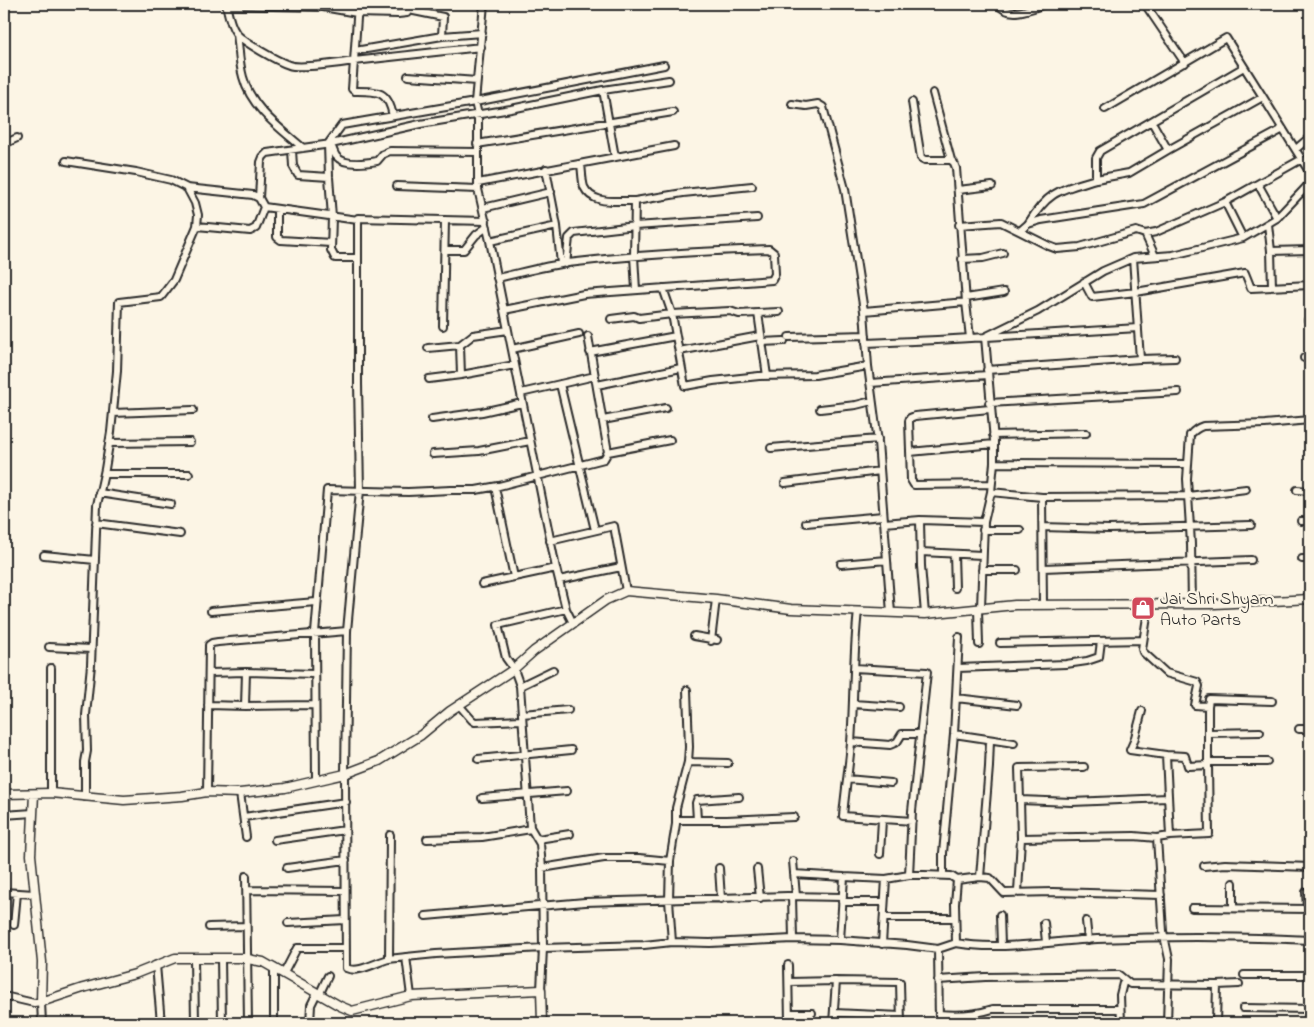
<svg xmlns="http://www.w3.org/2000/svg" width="1314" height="1027" font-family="'Indie Flower',sans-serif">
	<rect width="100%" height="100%" fill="#fcf5e5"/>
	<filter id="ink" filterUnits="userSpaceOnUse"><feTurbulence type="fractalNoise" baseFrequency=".02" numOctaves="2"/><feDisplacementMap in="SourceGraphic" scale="10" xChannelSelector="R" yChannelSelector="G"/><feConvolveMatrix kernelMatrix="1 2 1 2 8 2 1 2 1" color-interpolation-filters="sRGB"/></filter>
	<g filter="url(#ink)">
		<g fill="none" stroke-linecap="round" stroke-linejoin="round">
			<!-- minor casing -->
			<g stroke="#2b2b2b" stroke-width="10">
				<path id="minor" d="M226,4C228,13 230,25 236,33C243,42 277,61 289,65C299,69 342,63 354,61L358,4
					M484,4L475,102L478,115V189L490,241L556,568L566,609L573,623
					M998,4C1009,19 1031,9 1045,4
					M1145,4L1185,63
					M226,5L323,7L357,13L398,14L407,13L409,10L410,4
					M409,10L443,17L442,36
					M237,34C239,48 239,63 243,77C251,108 280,128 303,148
					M355,51L442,36L482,33
					M408,76L477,81
					M603,90L615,157
					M933,93L951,160L954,163L956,168L966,302
					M912,102L921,158L925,160H951
					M792,104L806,106L818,104L823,107L845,189L864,311L868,366L878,442L891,613
					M1105,109L1226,38L1263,97
					M393,116C388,90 377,91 355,91L352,89L354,61L481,47
					M1152,122L1168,150L1263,97L1310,173
					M4,144L17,138
					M331,144C332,147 334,153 336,156C344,166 366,163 377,161L383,154L390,151L478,152
					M477,144L673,112
					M1296,149L1310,137
					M292,150L293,166L298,175L329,177
					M66,161L136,172L171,180L187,188L195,203L198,215L197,226L174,280L161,297L119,302L117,371L111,432L105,469L97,505L91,665L86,715L87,751L85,762V797
					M581,164C582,171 582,181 584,187C593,206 618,200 635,201L634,256L636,290
					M546,169L557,226L561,264
					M1096,179L1129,173L1168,150
					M478,183L674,146
					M1258,184L1277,218
					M397,186L478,189
					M1308,186L1310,229
					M187,188L253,195L259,198L264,207L358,220
					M958,190L992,186
					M259,198L261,162L263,157L267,153L331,144L420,124L511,109L603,90L669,80
					M635,201L683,193L752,186
					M1225,202L1243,238
					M483,208L551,192
					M277,209V237L281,240L331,243
					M1028,224C1049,190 1060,190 1096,179V158L1100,151L1244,67
					M1268,224L1271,251
					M959,225L1001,222L1049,246L1057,249L1080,247L1136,231L1145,234L1156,232L1225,202L1302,159
					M197,226L250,231L256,228L264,207
					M1020,231L1028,224L1041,220L1144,204L1283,129
					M1145,234L1155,256
					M490,241L557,226
					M445,250H464L476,235L487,227
					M357,258H335L331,250L332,217L329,177L328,144L342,125L475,102L664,65
					M962,259L983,258L1003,253
					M566,264L569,238L574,233L635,226L757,218
					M497,278C520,273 544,266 568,263C635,255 702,251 769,249L774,253L775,274L772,280L584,294L504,310
					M1084,282L1092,297L1136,292L1245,273L1251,288L1310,285
					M1272,287L1271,251L1310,250
					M663,288L672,314L676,336
					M966,298L1004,292
					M864,311L966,302L970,338
					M758,313L779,312
					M611,319L634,316L639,318L672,314L730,311L739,314L758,313L767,376
					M1308,320H1310
					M443,326L445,220
					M508,330L473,335L460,345L461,375L515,365
					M789,337L866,335
					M761,342L784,341
					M866,343L937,340L1138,328
					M428,348L460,345
					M512,349L579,334
					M679,351L760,336
					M590,352L676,336L685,386L713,381L759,376L815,375L868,366
					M1304,358H1310
					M1140,359L1175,358
					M987,370L1140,359L1133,258
					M429,379L461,375
					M870,383L988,375
					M560,384L595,530
					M597,385L681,368
					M521,393L595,376
					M989,403L1178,392
					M820,409L856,405L872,401
					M990,409L915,416L910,418L909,421L911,480L914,485L991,484
					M113,413L193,410
					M432,419L482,412L522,403
					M603,420L666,408
					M993,435L1086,433
					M109,443L190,442
					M771,448L878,439
					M608,452L670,440
					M910,452L994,444
					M433,454L479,451L530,441
					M994,463L1187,464
					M104,474H189
					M785,483L880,471
					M1297,490L1310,491
					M991,492L1042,497
					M99,493L171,504
					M920,520L921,566L925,614
					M1301,521H1310
					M96,523L180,534
					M806,523L883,516
					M884,523L920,520L984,522
					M1043,527L1109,529L1251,525
					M983,530H1020
					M550,541L614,526L626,591
					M921,552L982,555
					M954,554L955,588
					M44,555L95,560
					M1302,559H1310
					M841,564L887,560
					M556,568L514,577L495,487L604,459L608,452L588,336
					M1043,568L1251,560
					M982,570H1017
					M559,580L621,567
					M482,584L514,577
					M1149,604L1142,649L1143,652L1166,673L1197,682L1199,686L1195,705L1208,706V765L1188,766L1185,756L1166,755L1170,836L1157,838L1163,931L1169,959L1167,1023
					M1192,604L1191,544L1187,479L1190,435C1194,430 1197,428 1203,426L1265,424L1310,420
					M1043,605L1042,497L1188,496L1246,489
					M981,608L984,522L991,492L994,463V441L985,337L1038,311L1103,271L1133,258L1173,255L1243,238L1277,218L1310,183
					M978,609L979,644
					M211,611L316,602
					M858,611C853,655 854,699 851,743C849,768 845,792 843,816L912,821
					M694,636L717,640
					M711,641L716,599
					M1000,643L1143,640
					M49,647L91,649
					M854,668L927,672L912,811L909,875
					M958,668L1066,664L1087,661L1099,657L1101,641
					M209,673L246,672
					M314,674L246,672L245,706L314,705
					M520,686L553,670
					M956,698L1017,705
					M853,704L899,707
					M208,705L245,706
					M459,705L472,720L475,722L522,720
					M1208,706L1209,699L1272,701
					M1142,711L1134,741L1130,750L1166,755
					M522,714L568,710
					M1299,729H1310
					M1208,733L1260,732
					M954,734L1014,743
					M990,740L989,767L980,877L990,878L1004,893L1053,892L1161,895
					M851,742L890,745L897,742L902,734H921
					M478,759L571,750
					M688,762L728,763
					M1208,762H1267
					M1084,767L1019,768L1020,800L1072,802L1167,798
					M847,779L891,783
					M316,781L315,633L327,490L408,492L451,490H476L498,486
					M207,792L209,645L212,643L218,642L347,631
					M51,793V668
					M240,793L246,837
					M6,794V815
					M482,798L567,791
					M1020,800L1021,838L1134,836L1157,838
					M4,815L33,813
					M244,817L346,802
					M676,820H727L794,817
					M697,820L696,803L697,800L739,797
					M1170,836L1209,834L1208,765
					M427,839L482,837L531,829
					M538,839L570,834
					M275,840L345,830
					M880,854L882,820
					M670,861L669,900L672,942
					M793,861L796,896
					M1204,866L1225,864L1310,867
					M287,868L346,860
					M542,868L604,858H639L670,861L676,824V808L688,762L689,747L687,690
					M719,868L721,899
					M757,869L760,898
					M794,874L844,877
					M943,875V853L954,734L959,637
					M246,876L248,1023
					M1233,883V908
					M247,890L345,891
					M4,892L34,894
					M1018,892L1021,838
					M1306,892L1307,909
					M792,896L793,939
					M842,902H884
					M1192,908L1310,909
					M1000,915L1001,945
					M426,916L585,902L787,896L843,897
					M884,918H955
					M1086,921L1088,940
					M288,923L345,920
					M1044,923L1046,942
					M14,925L17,893
					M209,927L246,926
					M4,940V938
					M840,940L907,945L938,949
					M956,943C999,951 1053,941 1097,939C1169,936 1239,936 1310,940
					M882,944L886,879
					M406,957L436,954L543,948L644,945L672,942L710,943L793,939L840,940L844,877L886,879L909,875H924L951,876L957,880
					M194,958L195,1023
					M221,958L222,1023
					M389,959L390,835
					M156,965L161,1023
					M788,965L789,1023
					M274,968V1023
					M284,973L297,948H345
					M1244,975H1310
					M938,980L985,977L1119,975L1130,984L1217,985L1216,1023
					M789,982L836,981
					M1217,985L1239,984
					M541,990L543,948L542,868L540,844L530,827L520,686L514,669L506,658L498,625L566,609
					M319,995L328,976
					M4,996L34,1003L41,1002L42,1023
					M411,996L406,957C400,958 395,958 389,959C376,962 359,974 346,968L345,774L347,631L360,490L358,384V218L486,221
					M1243,1008L1310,1009
					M789,1013H812
					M834,1013L901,1016
					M939,1014C959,1016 974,1015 993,1009H1120
					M310,1023L311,1005L317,993
					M833,1023L836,981L900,982L901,1023
					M939,1023L938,949L956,943L955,904L957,880L980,877
					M1121,1023L1120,995L1124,979"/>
			</g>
			<!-- tertiary casing -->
			<g stroke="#2b2b2b" stroke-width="11">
				<path id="tertiary" d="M4,794L51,793L124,800L182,796L207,792L240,793L285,788L345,774L379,761L421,735L450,711L514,669L534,651L606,600L626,591L716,599L791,609L925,614L1015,605L1214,604L1310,599
					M34,794L31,855L42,962L41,1002L83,988L135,974L175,958H243L263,962L340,1006L352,1011L411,996L541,990L542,1023"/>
			</g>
			<!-- minor -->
			<use href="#minor" stroke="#fcf5e5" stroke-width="6"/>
			<!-- tertiary -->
			<use href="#tertiary" stroke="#fcf5e5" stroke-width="8"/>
		</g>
	</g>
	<!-- icons -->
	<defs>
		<g id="shop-square" transform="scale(1.25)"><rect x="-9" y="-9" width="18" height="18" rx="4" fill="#d1495b" stroke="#fcf5e5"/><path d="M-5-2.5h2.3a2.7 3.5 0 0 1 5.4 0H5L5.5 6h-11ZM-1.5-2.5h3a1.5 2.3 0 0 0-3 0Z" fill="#fff"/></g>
	</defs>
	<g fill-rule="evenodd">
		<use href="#shop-square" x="1143" y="608"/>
	</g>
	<g text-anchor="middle" stroke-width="4.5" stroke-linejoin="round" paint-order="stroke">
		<!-- poi labels -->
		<g font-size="18" fill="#2b2b2b" stroke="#fcf5e5" text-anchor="start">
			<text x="1160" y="604">Jai Shri Shyam<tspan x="1160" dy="21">Auto Parts</tspan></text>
		</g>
	</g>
	<!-- margin -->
	<rect width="1314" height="1027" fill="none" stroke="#fcf5e5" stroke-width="20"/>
	<rect x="10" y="10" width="1294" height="1007" fill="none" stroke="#2b2b2b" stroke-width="2" filter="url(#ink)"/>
</svg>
